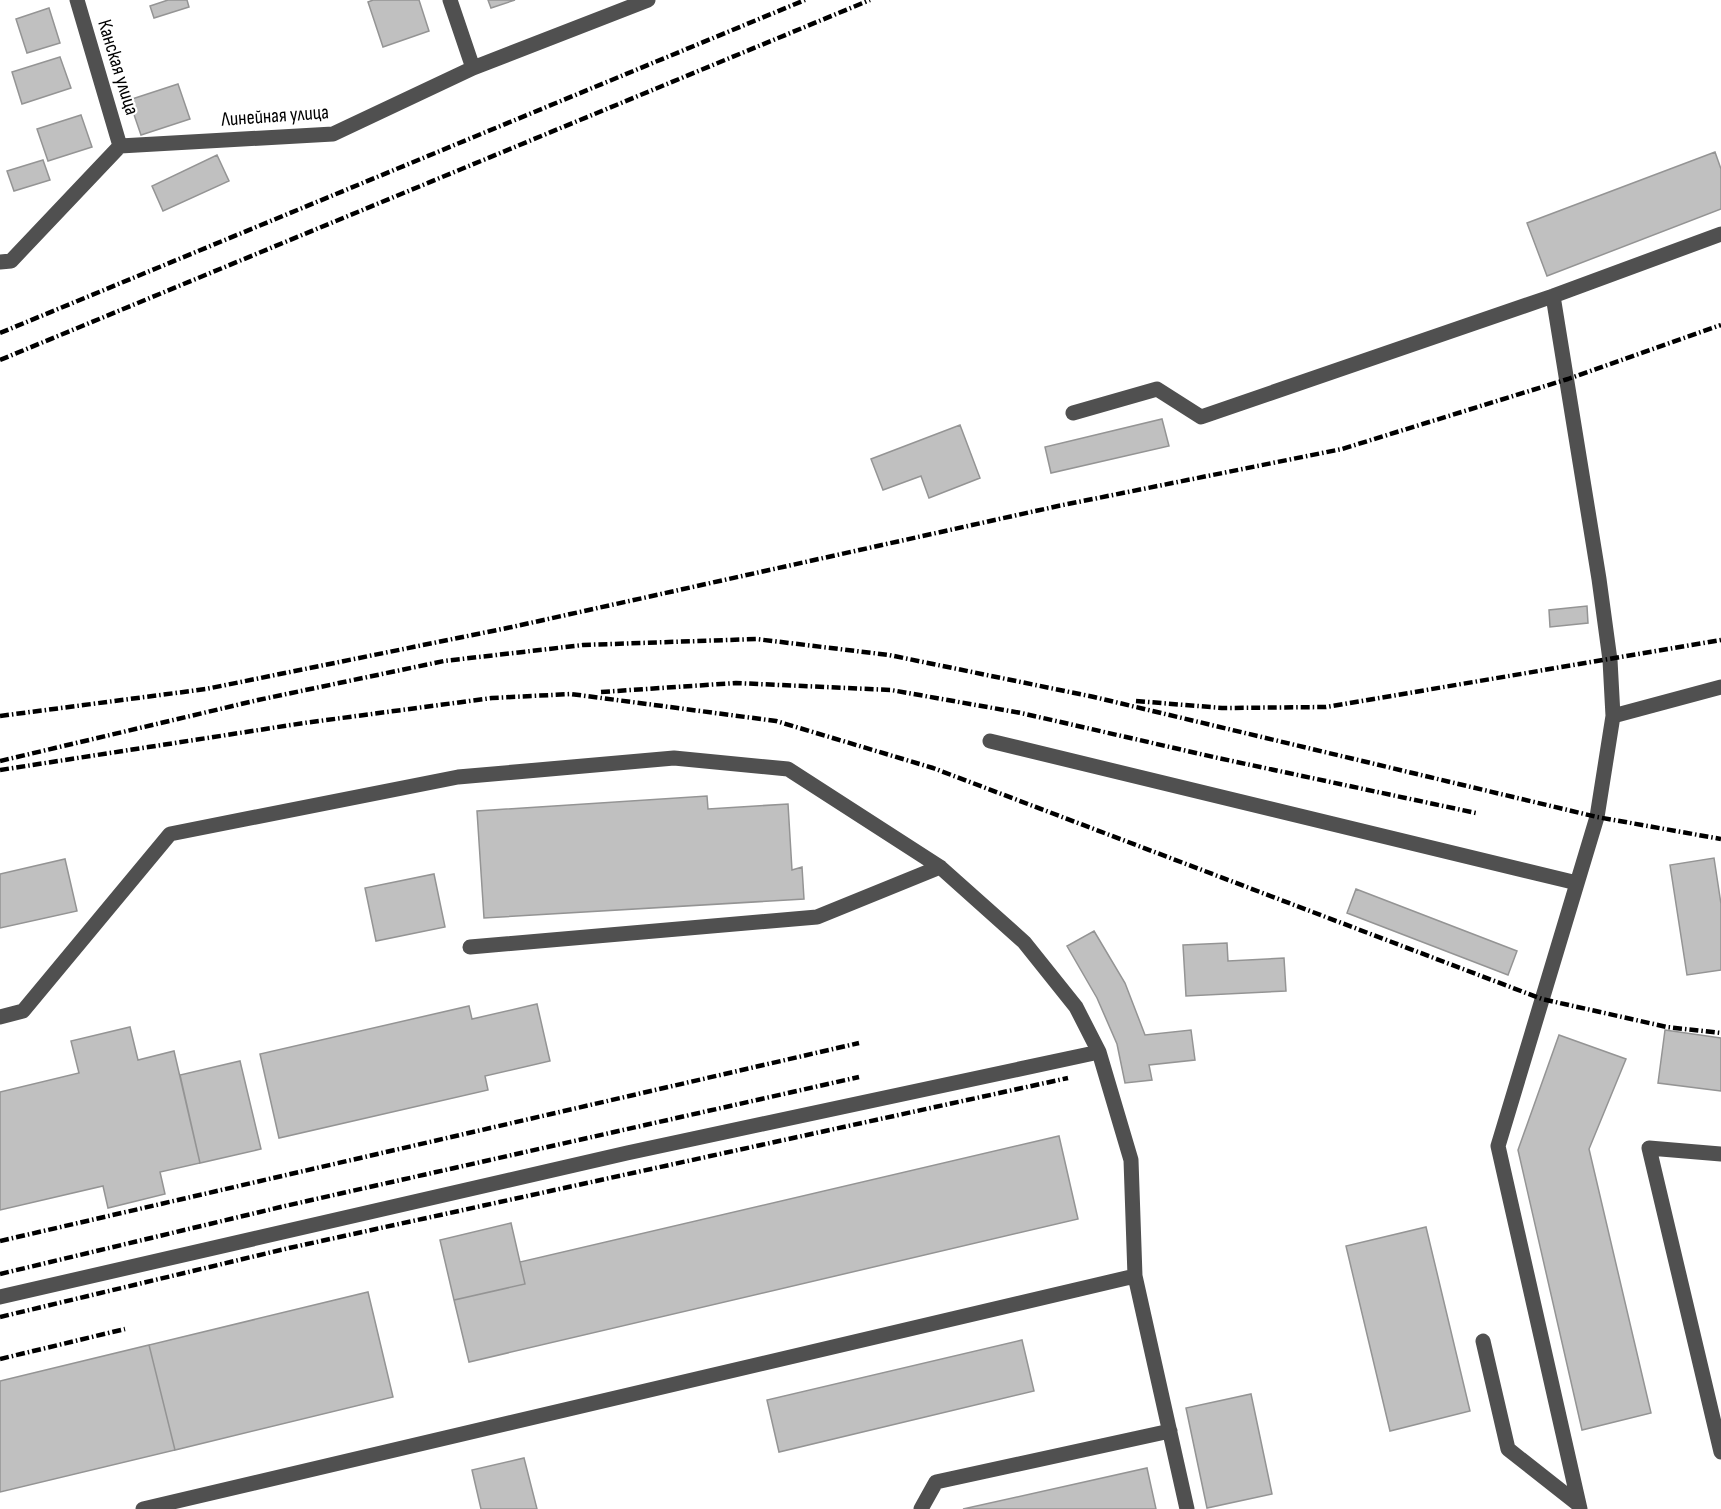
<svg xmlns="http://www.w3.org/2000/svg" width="1721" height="1509" font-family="'Sofia Sans Condensed',sans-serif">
	<rect width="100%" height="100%" fill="#fff"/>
	<!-- building -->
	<path fill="#c0c0c0" stroke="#949494" stroke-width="1.5" d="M168,0H187L189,7L154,18L150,6Z
		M373,0H419L429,31L383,47L368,2Z
		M488,0H515L491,8Z
		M49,8L60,43L27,53L16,19Z
		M60,57L71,88L22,104L12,72Z
		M178,84L190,119L141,135L129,100Z
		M81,115L92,147L48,161L37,129Z
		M1715,152L1721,169V209L1547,276L1527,223Z
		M217,155L229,181L163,211L152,186Z
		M43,160L50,180L14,191L7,171Z
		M1162,419L1169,446L1051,473L1045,447Z
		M960,425L980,478L929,498L921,476L883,490L871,459Z
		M1587,606L1588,623L1550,627L1549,610Z
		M707,796L708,809L788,804L792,870L802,867L804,899L484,918L477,811Z
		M1714,858L1721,904V970L1687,975L1670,865Z
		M65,859L77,911L0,928V874Z
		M434,874L445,927L376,941L365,888Z
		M1356,889L1517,951L1508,975L1347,913Z
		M1094,931L1125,983L1145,1035L1191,1030L1195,1060L1149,1065L1152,1080L1125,1083L1117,1044L1097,998L1067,946Z
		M1227,943L1228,961L1284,958L1286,991L1186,996L1183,945Z
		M537,1004L550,1061L485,1076L488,1090L279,1138L260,1054L469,1006L472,1019Z
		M130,1027L138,1060L174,1051L200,1163L160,1172L165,1194L108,1208L103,1186L0,1210V1092L79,1073L71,1041Z
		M1665,1030L1721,1038V1091L1658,1083Z
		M1559,1035L1626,1059L1589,1149L1651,1413L1582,1430L1518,1150Z
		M240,1061L261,1149L200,1163L180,1075Z
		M1059,1136L1078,1219L469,1362L454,1300L525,1284L520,1262Z
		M511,1223L525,1284L454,1300L440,1240Z
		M1426,1227L1470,1411L1390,1431L1346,1246Z
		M368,1292L393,1397L175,1450L149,1345Z
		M1022,1340L1034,1391L779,1452L767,1400Z
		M149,1345L175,1450L0,1492V1381Z
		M1251,1394L1272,1494L1207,1508L1186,1408Z
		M524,1458L537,1509H481L472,1470Z
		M1147,1468L1156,1509H963Z"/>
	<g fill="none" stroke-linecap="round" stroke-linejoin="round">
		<!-- minor -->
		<path stroke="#505050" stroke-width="15" d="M77,0L120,146
			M450,0L473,68
			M0,262L11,261L120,146L333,134L473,68L648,0
			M1553,296L1599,579L1610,660L1613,716
			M1073,413L1157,389L1201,417L1553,296L1721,234
			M990,741L1577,883
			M470,947L817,917L940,867
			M0,1017L23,1011L170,834L458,777L674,758L788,769L940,867L1024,942L1076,1007L1099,1052L1131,1160L1135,1276L1187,1509
			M1721,1154L1649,1148L1721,1452
			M0,1297L627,1153L1099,1052
			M1483,1341L1508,1449L1579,1505
			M143,1509L1135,1276
			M921,1509L936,1482L1170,1431
			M1580,1509L1498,1146L1597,817L1613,716L1721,687"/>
		<!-- rail -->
		<path stroke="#000" stroke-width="4.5" stroke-dasharray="9 3 1.5 3" stroke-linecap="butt" d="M0,333L805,0
			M0,360L870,0
			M601,692L736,683L891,690L1021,713L1218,758L1476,813
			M1136,701L1222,708L1326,707L1721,640
			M0,716L206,689L512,627L1058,506L1342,449L1568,379L1721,325
			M0,761L258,700L444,661L583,645L756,639L889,655L1094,697L1597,817L1721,839
			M0,770L304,723L492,698L571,694L776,721L933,768L1542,999L1667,1027L1721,1033
			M0,1241L859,1043
			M0,1274L285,1206L859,1077
			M0,1317L289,1248L1068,1078
			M0,1359L125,1329"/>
	</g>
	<g text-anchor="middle" stroke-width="4.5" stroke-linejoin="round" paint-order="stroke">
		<!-- street labels -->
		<g font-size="20" fill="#000" stroke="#fff">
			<text transform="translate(119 67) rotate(73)" y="7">Канская улица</text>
			<text transform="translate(275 115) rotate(-4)" y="7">Линейная улица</text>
		</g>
	</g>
</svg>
